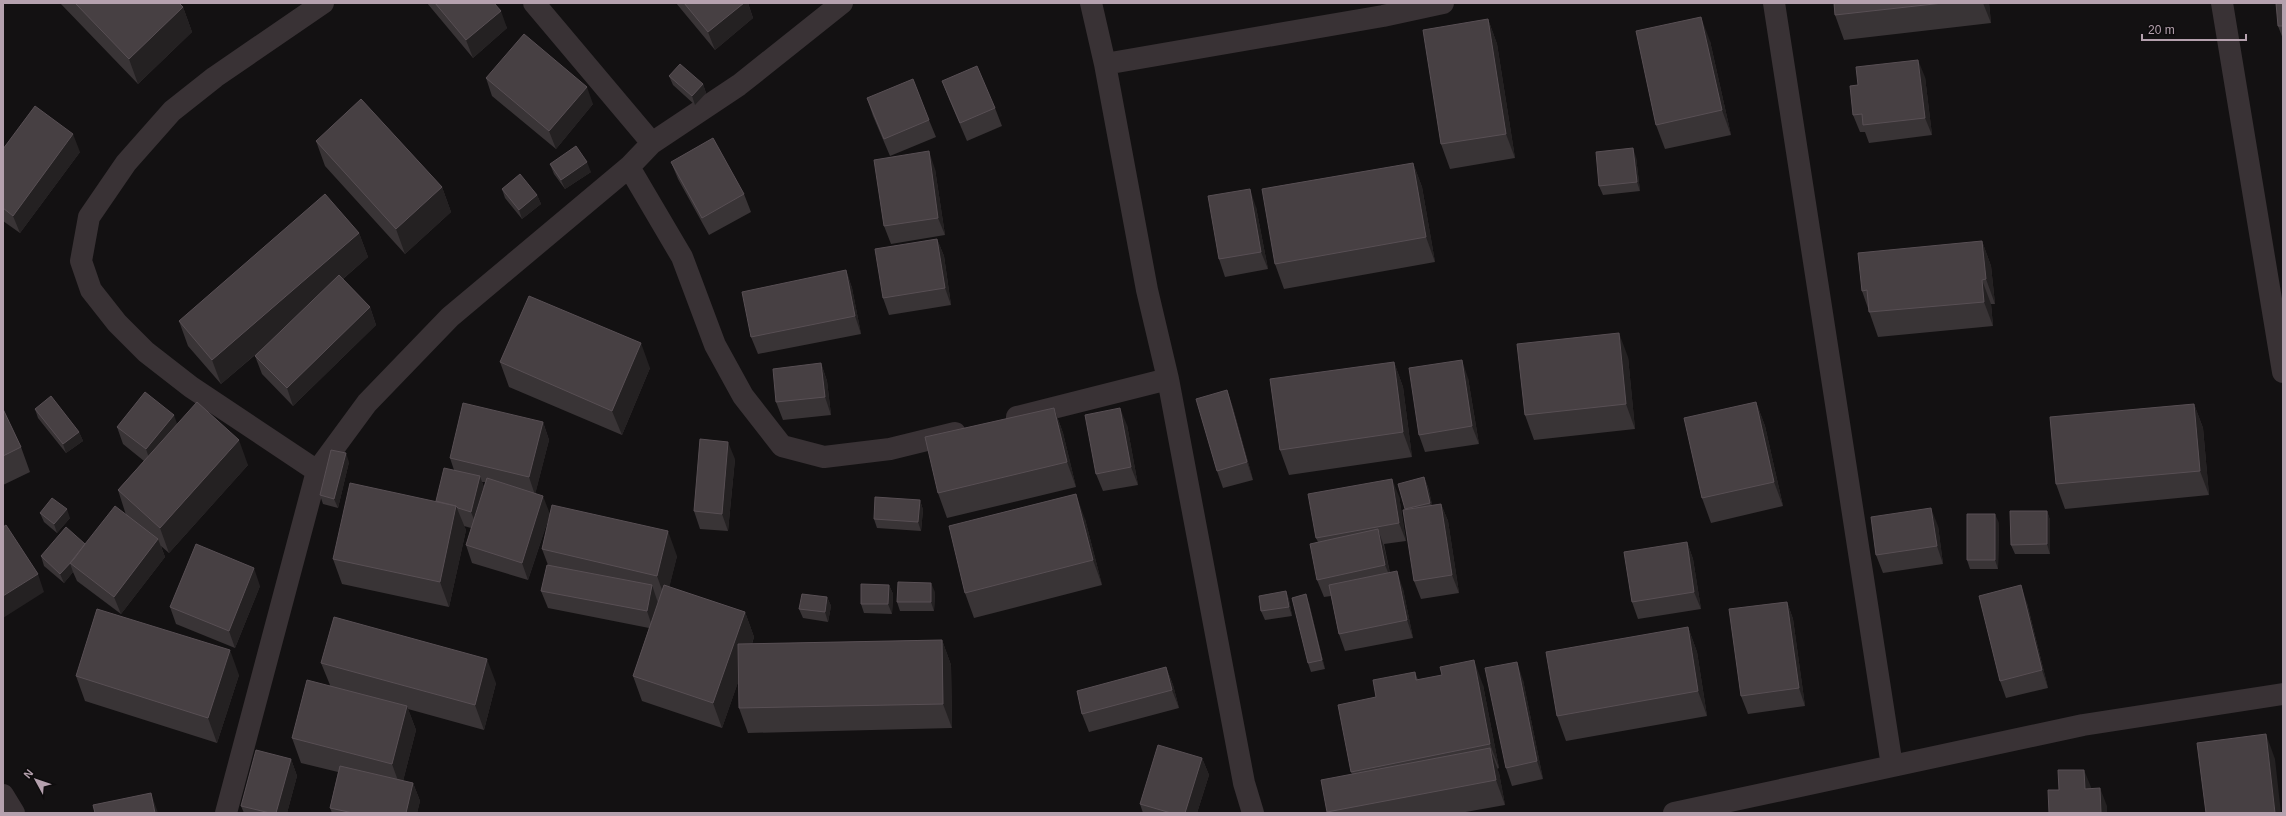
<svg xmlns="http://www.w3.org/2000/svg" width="2286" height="816" font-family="Arial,sans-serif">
	<rect width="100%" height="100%" fill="#131112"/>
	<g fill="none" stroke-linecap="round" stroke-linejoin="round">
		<!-- street -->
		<path stroke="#393235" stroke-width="22" d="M534,3L652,143
			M1091,3L1105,64L1147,290L1168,379L1244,783L1253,813
			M1774,3L1892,766
			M2222,3L2283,372
			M1105,64L1383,16L1443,3
			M629,167L682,257L715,345L743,396L782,446L824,457L890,449L955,433
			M1017,417L1168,379
			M317,471L191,387L146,352L117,323L91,290L81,261L89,217L126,163L172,111L215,77L323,3
			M3,795L14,813
			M226,813L317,471L367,403L450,317L629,167L652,143L739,85L842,3
			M1674,813L2083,725L2283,694"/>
	</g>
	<!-- wall -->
	<path fill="#393436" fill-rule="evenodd" d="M60,3H179L183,7L192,32L138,84Z
		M427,3H494L507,28L473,58Z
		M676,3H748L753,18L715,50Z
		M1834,3H1989L1991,23L1844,40L1835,15Z
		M2283,3V39L2278,26Z
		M1488,19L1497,44L1515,158L1450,169L1441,144Z
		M1710,41L1731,135L1665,149L1656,125Z
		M669,76L703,84L706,93L695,105L673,85Z
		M1925,77L1932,135L1869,143L1865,132H1860L1853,115Z
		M486,78L593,104L556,149L492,96Z
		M942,81L995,108L1002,126L967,141L949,99Z
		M867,98L929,120L936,137L890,156L873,116Z
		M316,141L442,187L451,212L405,254L325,166Z
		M3,149L80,152L20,233L3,221Z
		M1636,157L1640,191L1603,195L1599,186Z
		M671,162L744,194L751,212L709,235L678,179Z
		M1413,163L1422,187L1435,262L1284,289L1275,264Z
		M550,164L591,172L565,189L554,174Z
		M935,169L945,235L891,244L884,226Z
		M502,189L537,195L541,204L522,219L505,198Z
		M1256,207L1268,269L1225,277L1219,259Z
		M359,233L368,257L343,279L370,307L376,325L293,406L262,374L255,356L267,345L221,384L188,346L179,321Z
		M937,239L944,256L951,305L889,315L883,298Z
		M1982,241L1991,266L1995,304H1991L1993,326L1878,337L1862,291Z
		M846,270L852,288L861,334L758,354L751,337Z
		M1628,357L1635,429L1534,440L1525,415Z
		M500,362L650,368L622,435L509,387Z
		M1394,362L1403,387L1412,457L1289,475L1280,450Z
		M821,363L827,381L831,415L783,420L776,402Z
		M1468,378L1479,444L1425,452L1419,435Z
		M1227,390L1233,408L1253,480L1223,488L1217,471Z
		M1756,402L1765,426L1783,506L1711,523L1702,498Z
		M2194,404L2203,428L2209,495L2065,509L2056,484Z
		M1054,408L1063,433L1076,487L947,518L938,493Z
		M3,409L21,447L30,472L3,485Z
		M35,409L79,432L83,441L66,453L38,418Z
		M543,422L549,440L535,494L550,514L528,580L472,563L466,545L471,528L464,526L466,530L449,607L342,584L333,559L436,501L454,470L450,458ZM482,482H485L484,487Z
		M177,424L248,465L169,553L161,546L165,557L121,614L77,581L73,572L64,583L44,566L41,556L85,544L126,515L118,490L144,461L123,444L117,427Z
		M1127,425L1138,485L1103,491L1096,474Z
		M735,459L728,531L700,529L694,511Z
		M349,462L338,508L323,504L320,495Z
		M1424,477L1428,487L1432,505L1441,504L1448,521L1459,593L1421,599L1414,581L1405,509Z
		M1399,496L1406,541L1384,544L1390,573L1403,589L1413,638L1345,651L1339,634L1331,596L1324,597L1317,580L1318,542L1316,538Z
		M920,500L923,510L921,531L877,528L874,519Z
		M2047,511L2050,520V554H2015L2011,545Z
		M40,513L70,518L57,533L44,522Z
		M1085,519L1102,585L974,618L965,593Z
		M1999,523L1998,569H1970L1967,560Z
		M1938,526L1943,564L1883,573L1876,555Z
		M1687,542L1693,559L1701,609L1638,619L1632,602Z
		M542,549L677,556L669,587L745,612L754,637L752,644L942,640L951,665L952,728L748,733L739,708L738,682L722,728L642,701L633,676L649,628L548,608L541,591L548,565Z
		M889,585L893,594L892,614L864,613L861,604Z
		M260,586L235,648L176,624L170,607Z
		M1286,591L1289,600L1292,616L1265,620L1261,611Z
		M935,592L934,611H900L897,602Z
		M827,597L831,606L828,622L803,618L799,609Z
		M1787,602L1793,619L1805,706L1748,714L1741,696Z
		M1309,603L1325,669L1311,672L1308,663Z
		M2027,603L2048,688L2006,698L2000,681Z
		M1688,627L1697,652L1707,716L1566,741L1557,716Z
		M321,663L496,683L484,730L408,709L416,730L403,781L413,783L420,801L417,813H332L330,808L338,772L301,763L292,738L330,685Z
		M1166,667L1173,685L1179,708L1089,732L1082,714Z
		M1415,672L1418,680L1483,685L1499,768L1497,769L1499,773L1505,805L1460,813H1327V812L1352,774L1351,772L1376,697Z
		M239,675L217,743L85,701L76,676Z
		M1523,680L1543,779L1512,786L1506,768Z
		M1202,758L1209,775L1197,813H1143L1140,804Z
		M291,759L297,776L287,813H244L241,806Z"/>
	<!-- shaded-wall -->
	<path fill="#242122" d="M744,3H748L753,18L715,50L708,32Z
		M1983,3H1989L1991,23Z
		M183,7L192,32L138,84L129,59Z
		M501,11L507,28L473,58L466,40Z
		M1701,17L1710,41L1731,135L1722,110Z
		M1488,19L1497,44L1515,158L1506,134Z
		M1918,60L1925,77L1932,135L1925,118Z
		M703,84L706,93L695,105L692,96Z
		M587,87L593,104L556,149L549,131Z
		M73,134L80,152L20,233L13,216Z
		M1633,148L1636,157L1640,191L1637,182Z
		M929,151L935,169L945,235L938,218Z
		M587,162L591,172L565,189L561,180Z
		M1413,163L1422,187L1435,262L1426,237Z
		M442,187L451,212L405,254L396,229Z
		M1250,189L1256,207L1268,269L1261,252Z
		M537,195L541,204L522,219L519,210Z
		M359,233L368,257L221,384L212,360Z
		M937,239L944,256L951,305L945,288Z
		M1982,241L1991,266L1995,304L1986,279Z
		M846,270L852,288L861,334L855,316Z
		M1982,280L1991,304L1993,326L1984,302Z
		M370,307L376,325L293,406L287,388Z
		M1619,333L1628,357L1635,429L1626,404Z
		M641,343L650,368L622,435L612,411Z
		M1462,360L1468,378L1479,444L1472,426Z
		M1394,362L1403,387L1412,457L1403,432Z
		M821,363L827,381L831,415L825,397Z
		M1227,390L1233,408L1253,480L1247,462Z
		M1756,402L1765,426L1783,506L1774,482Z
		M2194,404L2203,428L2209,495L2200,471Z
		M1054,408L1063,433L1076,487L1067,462Z
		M1120,408L1127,425L1138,485L1131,467Z
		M174,415L180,432L152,467L146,449Z
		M543,422L549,440L535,495L529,477Z
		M79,432L83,441L66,453L63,444Z
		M239,440L248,465L169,553L160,528Z
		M728,442L735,459L728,531L722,514Z
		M346,453L349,462L338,508L334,499Z
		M480,476L486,494L478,529L471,512Z
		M1424,477L1428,487L1434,512L1430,503Z
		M1392,479L1399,496L1406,541L1399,523Z
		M1076,494L1085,519L1102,585L1093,560Z
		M543,496L550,514L528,580L522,563Z
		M920,500L923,510L921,531L918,522Z
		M1441,504L1448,521L1459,593L1452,575Z
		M456,506L466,530L449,607L440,582Z
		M1931,508L1938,526L1943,564L1937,546Z
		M67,509L70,518L57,533L54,524Z
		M2047,511L2050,520V554L2047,544Z
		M1995,514L1999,523L1998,569L1995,560Z
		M1378,529L1384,547L1392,582L1385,565Z
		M668,531L677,556L666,601L657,576Z
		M158,539L165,557L121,614L114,597Z
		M1687,542L1693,559L1701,609L1694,592Z
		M86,545L70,563L73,572L64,583L60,574Z
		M254,568L260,586L235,648L229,631Z
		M1397,571L1403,589L1413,638L1407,620Z
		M38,574L44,592L3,618V596Z
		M931,583L935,592L934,611L931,602Z
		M652,585L658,603L653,629L647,611Z
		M889,585L893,594L892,614L888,604Z
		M2021,585L2027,603L2048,688L2042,670Z
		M1286,591L1289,600L1292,616L1289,607Z
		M1306,594L1309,603L1325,669L1322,660Z
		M827,597L831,606L828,622L825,612Z
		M1787,602L1793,619L1805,706L1799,688Z
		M745,612L754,637L722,728L713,703Z
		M1688,627L1697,652L1707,716L1698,691Z
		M942,640L951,665L952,728L943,704Z
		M230,650L239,675L217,743L208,718Z
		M487,659L496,683L484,730L475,705Z
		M1474,660L1483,685L1499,768L1490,744Z
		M1517,662L1523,680L1543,779L1537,761Z
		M1166,667L1173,685L1179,708L1172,690Z
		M407,706L416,730L401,789L392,764Z
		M2266,734L2275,759L2281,813H2275Z
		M1490,748L1499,773L1505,805L1496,780Z
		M1202,758L1209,775L1197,813H1185Z
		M291,759L297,776L287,813H276Z
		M2084,770L2091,787V806L2085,789Z
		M413,783L420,801L417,813H406Z
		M2100,788L2107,806V813H2101Z
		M151,793L157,810L158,813H155Z"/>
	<!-- building -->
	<path fill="#474043" stroke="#584f54" d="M75,3H179L183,7L129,59Z
		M435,3H494L501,11L466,40Z
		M684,3H744L708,32Z
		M1834,3H1943L1835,15Z
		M2276,3H2283V26H2278Z
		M1701,17L1722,110L1656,125L1636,31Z
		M1488,19L1506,134L1441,144L1423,30Z
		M524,34L587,87L549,131L486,78Z
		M1918,60L1925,118L1863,125L1862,114L1853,115L1850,86L1858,85L1856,67Z
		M680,64L703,84L692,96L669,76Z
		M977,66L995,108L960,123L942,81Z
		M913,79L929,120L884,139L867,98Z
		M361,99L442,187L396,229L316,141Z
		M35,106L73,134L13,216L3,208V149Z
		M713,138L744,194L702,218L671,162Z
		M576,146L587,162L561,180L550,164Z
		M1633,148L1637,182L1599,186L1596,152Z
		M929,151L938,218L884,226L874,160Z
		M1413,163L1426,237L1275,264L1262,189Z
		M520,174L537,195L519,210L502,189Z
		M1250,189L1261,252L1219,259L1208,196Z
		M325,194L359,233L212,360L179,321Z
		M937,239L945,288L883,298L875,249Z
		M1982,241L1986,279L1982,280L1984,302L1869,312L1867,290L1862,291L1858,253Z
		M846,270L855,316L751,337L742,292Z
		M339,275L370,307L287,388L255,356Z
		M529,296L641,343L612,411L500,362Z
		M1619,333L1626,404L1525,415L1517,344Z
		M1462,360L1472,426L1419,435L1409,368Z
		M1394,362L1403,432L1280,450L1270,379Z
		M821,363L825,397L776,402L773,369Z
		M1227,390L1247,462L1217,471L1196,399Z
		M145,392L174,415L146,449L117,427Z
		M51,396L79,432L63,444L35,409Z
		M197,402L239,440L160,528L118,490Z
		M1756,402L1774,482L1702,498L1684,418Z
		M463,403L543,422L529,477L450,458Z
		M2194,404L2200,471L2056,484L2050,417Z
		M1054,408L1067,462L938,493L925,437Z
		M1120,408L1131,467L1096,474L1085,415Z
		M3,409L21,447L3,456Z
		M700,439L728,442L722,514L694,511Z
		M331,450L346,453L334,499L320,495Z
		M444,468L480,476L471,512L458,508L456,506L436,501Z
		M1424,477L1430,503L1405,509L1398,484Z
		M487,478L543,496L522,563L466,545Z
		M1392,479L1399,523L1316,538L1308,494Z
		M350,483L456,506L440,582L333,559Z
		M1076,494L1093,560L965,593L949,526Z
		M875,497L920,500L918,522L874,519Z
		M52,498L67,509L54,524L40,513Z
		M1441,504L1452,575L1414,581L1403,510Z
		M552,505L668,531L657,576L542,549Z
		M115,506L158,539L114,597L70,563Z
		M1931,508L1937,546L1876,555L1871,517Z
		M2010,511H2047V544L2011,545Z
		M1967,514H1995V560H1967Z
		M6,525L38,574L3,596V527Z
		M66,527L85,544L74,559L60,574L41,556Z
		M1378,529L1385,565L1317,580L1310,544Z
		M1687,542L1694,592L1632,602L1624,552Z
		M196,544L254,568L229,631L170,607Z
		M547,565L652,585L647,611L541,591Z
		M1397,571L1407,620L1339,634L1329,585Z
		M898,582L931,583V602H897Z
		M861,584L889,585L888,604H861Z
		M664,585L745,612L713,703L633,676Z
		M2021,585L2042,670L2000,681L1979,596Z
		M1286,591L1289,607L1261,611L1259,596Z
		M802,594L827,597L825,612L799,609Z
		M1306,594L1322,660L1308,663L1292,598Z
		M1787,602L1799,688L1741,696L1729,609Z
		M97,609L230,650L208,718L76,676Z
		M334,617L487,659L475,705L321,663Z
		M1688,627L1698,691L1557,716L1546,652Z
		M942,640L943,704L739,708L738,644Z
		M1474,660L1490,744L1351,772L1338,705L1376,697L1373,680L1415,672L1416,680L1442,675L1440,667Z
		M1517,662L1537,761L1506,768L1485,668Z
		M1166,667L1172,690L1082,714L1077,691Z
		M307,680L407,706L392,764L292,738Z
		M2266,734L2275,813H2206L2197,743Z
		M1158,745L1202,758L1185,813H1171L1140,804Z
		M1490,748L1496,780L1327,812L1321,780Z
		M256,750L291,759L276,813H270L241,806Z
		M340,766L413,783L406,813H353L330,808Z
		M2058,770H2084L2085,789L2100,788L2101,813H2049L2048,790H2059Z
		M151,793L155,813H95L93,805Z"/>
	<!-- border -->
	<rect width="2286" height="816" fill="none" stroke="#b5a1ae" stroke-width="8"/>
	<!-- north arrow -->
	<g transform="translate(36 780) rotate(310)" stroke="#0e0c0d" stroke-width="3" paint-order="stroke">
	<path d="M0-3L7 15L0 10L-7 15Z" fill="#b5a1ae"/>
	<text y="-6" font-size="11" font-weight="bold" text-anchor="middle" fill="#b5a1ae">N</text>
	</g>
	<!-- scale -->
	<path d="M2142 34v6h104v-6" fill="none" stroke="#b5a1ae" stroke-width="2"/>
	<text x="2148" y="34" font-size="12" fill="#b5a1ae" stroke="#0e0c0d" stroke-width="3" paint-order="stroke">20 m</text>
</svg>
